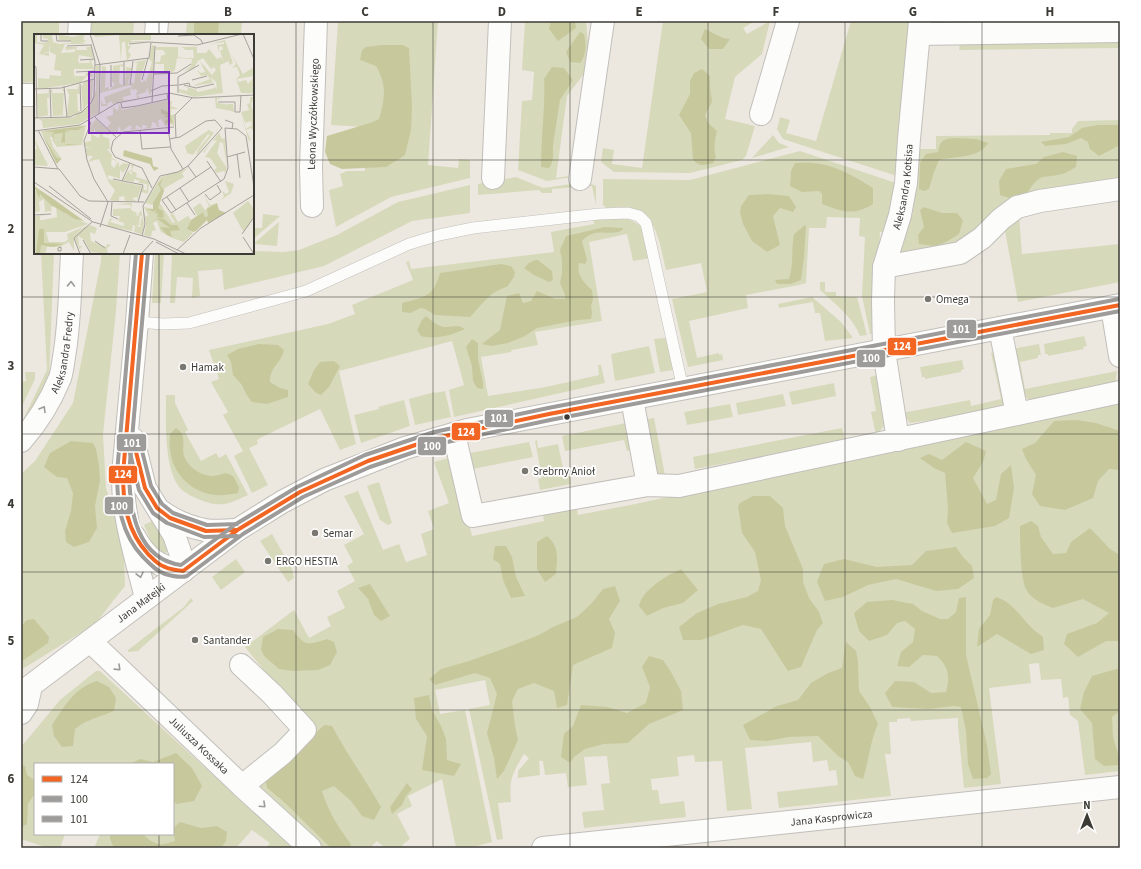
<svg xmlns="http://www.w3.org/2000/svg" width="1141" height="869" font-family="'Source Sans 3',sans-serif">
	<rect width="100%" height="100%" fill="#ece8e0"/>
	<!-- green -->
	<path fill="#d7d9bb" d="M21,21H59V35H35V82L21,83Z
		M87,21H134L133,35H86Z
		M187,21H242L241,35H186Z
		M338,21H438L428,165L458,168L459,159L470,160V178L391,197L336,227L329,190L343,186L340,174L347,171H365L364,127L331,125Z
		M525,21H586L589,54L586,71L567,96L556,178L575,175H585L547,181L518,170L522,101L532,100L534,72L522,70Z
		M663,21H755L743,28L747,34L770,21L762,54L735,77L725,119L755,126L746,156L742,160L690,173L614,172L601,162L603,148L614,150L612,164L642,168Z
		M851,21H915L900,177L783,139L777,129L780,117L790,120L786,133L816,141Z
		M1120,39V48L959,50L960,42Z
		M1120,120V186L1047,197L968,240L901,253L913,212L919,149H936V136L1050,135V133H1072V129L1078,121Z
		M773,135L779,143L789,147L752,158Z
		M800,151L899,184L890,232H880L878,276L880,332L870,334L862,296L865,237L859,236L860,218L827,217L826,228H809L806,283L799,285L746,295L748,308L689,321L697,358L719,353V355L722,354L723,360L688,367L672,299L707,292L701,263L666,270C659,242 658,211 622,207C617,206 612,208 607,208L603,205V179L690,180Z
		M516,177L543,188L586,182L596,186V205L592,186L552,189V193H542L539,190L478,195V184Z
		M470,185V213L412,221L324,266L224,290L222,269L198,271L200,296L192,298L193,278L177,277L175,303H170L172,253H253V251L284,252L299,250L337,235L398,202Z
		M263,214L280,216L253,239V228H262Z
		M1019,215L1022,254L1120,244V282L1018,302L1005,231Z
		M622,217C649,226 645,232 651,258L633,261L627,234L589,242L602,321L535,332L538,345L512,350L511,352L481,357L488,396L546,387L599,375L598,365H601L605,383L454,417L449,390L464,385L452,341L339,371L356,444L340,450L320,409L260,438L257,440L258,444L249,448L268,485L252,493L234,456L243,451L223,415L228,412L211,382L219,379L209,350L328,324L355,314L352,305L413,280L406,262L409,261L411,269L554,252L551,232L594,224V218Z
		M279,222L277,246L253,244Z
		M41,253H54L49,379L51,385L21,424L47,370Z
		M101,253H120L116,311L103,434L106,488L117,522L124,559L125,586L95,624L21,670V474L35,461L73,403L101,261Z
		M155,253H164L161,303H152Z
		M820,282H825V292H836V296L857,297L867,335L860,336C853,317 835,304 820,290Z
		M812,297L841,322L853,338L825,341L820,313H815L813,302L779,308L778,304Z
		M1084,336L1087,346L1083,347L1084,349L1048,356V354H1045L1044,344Z
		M667,338L673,370L660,372L654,339Z
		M1039,344L1041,355H1038V358L1020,362L1025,389L1117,371L1115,384L1032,401L1020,394L1012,349Z
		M649,346L655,373L615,381L611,354Z
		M1001,352L1009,398L1000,410L910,423L902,413L970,400L971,406L1001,399L991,353Z
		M962,360L964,369L961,370V372L925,379V377H922L920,367Z
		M25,372H35V379L21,408V382L26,381Z
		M882,374L890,419L876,435L871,412L876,411L870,377Z
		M834,383L836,396L792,405L789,392Z
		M445,391L451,417L415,425L409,399L435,392V393Z
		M783,394L786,406L738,415L736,403Z
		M166,395H175V403L188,430L185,432L201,461L216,453L219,458L226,454L248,495C227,505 220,508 198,499C193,497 187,494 182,490C163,472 166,419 166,395Z
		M404,400L410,426L361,443L354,415L379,409L378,407Z
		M1120,401V771L1085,775L1078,721L1070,715L1068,697L1063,698L1061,679L1041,680L1039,663L1029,664L1031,683L989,688L1001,784L964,788L958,727V718L911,721L910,718L897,719V722H889L891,754H885L891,796L779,808L777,792L838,785L836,770L829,771L827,760L813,762L811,742L745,748L752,809L727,811L722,761L695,762L694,755L677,757L679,776L651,779L652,790H658L660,804L684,801L686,817L584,828L582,812L604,810L601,784L610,783L607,756L584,757L587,785L568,787L566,773L545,775L543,761H539L540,775L518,778V771L529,758L524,754C512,774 509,779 511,802L498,803L503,839L497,840L469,709L490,705L485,680L435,690L440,714L465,710L492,842L469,848H456L442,779L408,796L412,806L397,814L410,839L402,845L404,848H385L377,841L370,848H324L255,785L314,732L245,647L294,610L309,638L331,626L327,617L345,608L337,591L355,581L347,566L353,562L344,545L364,534L344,496L358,491L383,550L399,544L406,562L427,555L421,534L434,529L428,511L449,503L434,462L453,457L472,536L544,521L542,509L576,502L578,515L635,504Z
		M730,404L733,417L687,425L684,412Z
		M654,418L665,475L654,478L637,421Z
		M626,423L631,450L627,451L624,440L565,451L562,436Z
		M842,428L845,441L695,469L693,457Z
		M537,440L538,448L558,444L564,473H569L571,484L540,490L538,479L542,478L535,441Z
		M529,442L533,457L473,469L470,453Z
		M379,482L392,523L388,525L380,520L367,486Z
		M154,520L165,541L168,550L165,554C154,553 148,534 144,525Z
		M272,534L292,569L294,578L288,582L260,541Z
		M236,559L245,572L221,590L212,577Z
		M191,598L193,601L138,651L128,652V650L184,607Z
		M96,671H100L292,848H266L270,843L252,830L236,848H94L100,834H173V764H35V834H65L60,848H48L21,839V747L60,700Z"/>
	<!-- forest -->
	<path fill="#c7c99d" d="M194,21H219L218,35H194Z
		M551,21H575L576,28L558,41L549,29Z
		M705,29L723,38L730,39L723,49H709L701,39Z
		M580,32L584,34C586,44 587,55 580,63L570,62L566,52Z
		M381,45H403L409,48L412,107L411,130L405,155L386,167L342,169L330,164L325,152L327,136L373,122L379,119C385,98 387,85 376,66L360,60L362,50L366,47Z
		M552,67L564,68L573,80L560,100L553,145V158L551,165L549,168L541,167C541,145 543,125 544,104C544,95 545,88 544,79Z
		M702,69L710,76V86L712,102L705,115L708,123L717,131C715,140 713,147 716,157L713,163C704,165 700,167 693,160L691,133L679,115L690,94V81L694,73Z
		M1097,125H1120V145L1099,156L1090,149L1088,142L1081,138L1066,144L1045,146L1041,142L1069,137L1082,128Z
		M956,138L976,139L988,143C979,159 955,156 939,160L934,172L929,189L924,191L919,189L920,163L926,154L938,152C941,139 943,139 956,138Z
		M1063,152L1077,156L1076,167C1072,169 1067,173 1062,174C1041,179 1041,172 1027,193L1009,198L1000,195L999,181L1006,169L1036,164L1044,157Z
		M795,163C801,163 807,162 813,163C834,164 855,177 873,188V204C854,216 842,212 822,204V194L819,191L802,192L790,186L791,171Z
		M768,194L789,196L796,207L793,212L780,208L773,216L780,245L767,252L752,241L743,224L740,213L741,206L749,195Z
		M924,207L942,213H957L963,220L959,234L946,242L935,246L919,244L918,235L924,227L920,210Z
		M805,225L806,227L804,258L801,280L791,284H777L775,280L789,279C794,264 791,249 794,234Z
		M605,227L623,228L621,231C606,236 595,227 582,241L587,260L585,264L579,263C576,274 584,283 592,290L593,299L591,306L592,313L591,319L578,320L537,328L525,336L508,343L491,346L482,344L500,330L507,296L519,293L523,303L531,301L537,291L555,299H565V295L560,283L562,273V260L560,250L566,236Z
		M535,260H538L552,271L553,280L549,282L534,275L524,268L529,263Z
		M501,264L511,266L515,272L514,277L507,287C490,291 482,305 470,317L435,315L425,309L421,308L410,313L402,312V303C425,297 433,297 440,273Z
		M426,316C432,321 438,327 446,327C455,327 456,324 465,329C452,335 435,340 421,336L417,330L422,320Z
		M472,339L478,343V359L483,383V389L477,388L473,381L472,366L466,347Z
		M259,344L278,345L284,350C281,364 270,366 270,382L280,388L288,390V397L267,404L252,402L246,394L242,385L233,375L231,362L227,355L238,349Z
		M334,361L340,366L329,387L321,395L316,393L308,384L314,370L320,362Z
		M1077,420L1096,423L1120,431V470L1109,469L1098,481L1093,498L1065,510L1040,506L1032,494L1036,475L1026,459L1022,449L1035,443L1054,421Z
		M176,428C188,435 181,446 184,456C188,467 200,475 211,476C216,476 221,474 226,473L233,476L239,487L238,493C231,494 223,496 216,495C192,493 172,474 170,449C169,444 170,439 170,434Z
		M71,441L93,443L96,449L99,465L100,481L95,506L97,528L89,542L74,547L66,542L65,531L71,511L73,493L67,478L57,477L44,467L50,453Z
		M966,442L986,451L983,462L973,478L987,504L996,500L1001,474L1011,465L1014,488L1009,518L995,526L952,533L947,523L948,508L945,473L934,468L920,458L929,454L942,460Z
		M753,496H770L783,508L785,526L803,569V582L809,598L819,612L823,623L817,630L801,667L788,671L761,629L743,625L701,640H683L679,627L697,613L718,604L747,597L758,591L761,580L755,552L742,533L738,506L740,503Z
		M1031,521L1038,526L1041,537L1053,554L1066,553L1071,542L1090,528L1110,549L1120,555V641H1106L1078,657L1064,644L1067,634L1097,623L1109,613L1083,599L1053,608C1043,604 1033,600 1027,591C1020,581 1020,539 1020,526Z
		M547,536C560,547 557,559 556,574L545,582L537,569V542Z
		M495,546H506L512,557L516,577L525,596L511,598L503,580L500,564L493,559Z
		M956,547L963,557L972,566L974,578L958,589L936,591L896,579L868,585L843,597L825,601L817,582L824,564L844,559L877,567L912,565L926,551Z
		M681,569L698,590L683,603L663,608L647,616L639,606C643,589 666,576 681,569Z
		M370,584L390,616L381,621L374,615L368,599L358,588Z
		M615,586L620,601L609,619L615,633L612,648L573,665L567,705L557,708L554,691L534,683L518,689L512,701L515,726L518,740L504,771L497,779L494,758L487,733L497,694L490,678L475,673L435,685L429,679L441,669L469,661L500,650L539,635L553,627L577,617L591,604L603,589Z
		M966,597V655L987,745L991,774L987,778L973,779L968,764L966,731L961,707L954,706L929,709L892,707L885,693L895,681L914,682L931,693L946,692C950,677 949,667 937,656L923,655L909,667L897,666L901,652L913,642L915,629L905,621L897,623L887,635L869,641L859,631L854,613L867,602L892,600L913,604L922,611L940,619H948L956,612L959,598Z
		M996,597C1011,602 1018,613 1028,624C1032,629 1038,633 1043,637L1044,650L1031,654L997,634L977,647L979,629L990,615L993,600Z
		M34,619L49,637L48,643L21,662V626L27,620Z
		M278,629L293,630C305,647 308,645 327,639L334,642L337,652L330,665L318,670L292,671L279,669L264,656L261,649L263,637Z
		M846,642L856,651L858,661L859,691L870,707L878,724C870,742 869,760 863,779L855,776L848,762L838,756L818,736L789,737L767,741L750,740L743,725L777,706L798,700L811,683L828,673L842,668Z
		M649,656L663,660L671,672L681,691L683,710L649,724L628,743L604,744L585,749L574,757L570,763L561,757L564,734L573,726L581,705L607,707L627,713L646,703L650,687L642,667Z
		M1120,668V711L1112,717L1113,737L1119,757V765L1104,766L1095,759L1092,723L1080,709L1084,692L1092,676Z
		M97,681L109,687L116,698L114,711C100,717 87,719 75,729L73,746L62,747L54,736L52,725C64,707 75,687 97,681Z
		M429,695L432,710L441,726L446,739L447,760L461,764L454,776L422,770L427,736L416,719L414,698Z
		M324,725L332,726C347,754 365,779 381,807L374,820L362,816L351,801L334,786L322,791C328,811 338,827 351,844L350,848H331L283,801L267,788L266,782Z
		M176,753L192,768L202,786L194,801L177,804L173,802V764H132V763L140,759L153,762Z
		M21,765L25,766L27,775L35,780V796H33L28,804L27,824L22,827L21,824Z
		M407,783L412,789L406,796L402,805L392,814L390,807Z
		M180,822L201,828L217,826L227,832L226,841L221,848H114L110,839V834H143C155,846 160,846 175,841L173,828Z"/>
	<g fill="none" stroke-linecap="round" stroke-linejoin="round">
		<!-- lane casing -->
		<g stroke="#c2bfba" stroke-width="12">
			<path id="lane" d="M137,322L163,324L189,323L306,291L409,244L439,235L473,228L599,214L628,213L639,216L646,223L683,389"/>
		</g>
		<!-- street casing -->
		<g stroke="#c2bfba" stroke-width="24">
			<g id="street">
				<path d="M919,34L1120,31"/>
				<path d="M79,35L80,21"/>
				<path d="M21,95H35"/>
				<path d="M761,114L788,21"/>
				<path d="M493,178L500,21"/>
				<path d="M580,179L603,21"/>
				<path id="s1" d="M312,206L311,167L316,21"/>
				<path d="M884,267L960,253L982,238L1001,219L1017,207L1040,201L1120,189"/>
				<path d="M1112,307L1120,356"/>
				<path d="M1000,328L1017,414"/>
				<path d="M632,399L648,485"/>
				<path d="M454,434L473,516L648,485L679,486L1120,392"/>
				<path id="s2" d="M898,440L884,351L883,301L884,267L900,215L906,183L909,139L920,21"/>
				<path id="s3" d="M21,441C37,423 51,400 60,378C62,372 63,364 64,357C70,323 70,288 72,253"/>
				<path id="s4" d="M90,641L242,786L310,848"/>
				<path d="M241,665L272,694L305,730L283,753L242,786"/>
				<path d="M21,713L27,704L31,686"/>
				<path id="s5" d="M543,848L1120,787"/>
			</g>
		</g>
		<!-- secondary casing -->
		<g stroke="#c2bfba" stroke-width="24">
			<g id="secondary">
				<path d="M156,35L157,21"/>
				<path d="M142,253L137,322L123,474C122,516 136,557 146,598"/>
				<path d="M133,439L145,488L174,535L180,552L183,571"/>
				<path d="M159,510C173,520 188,527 205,530C215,532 227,530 237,530"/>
				<path d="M134,536C146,558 158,567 183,571"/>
				<path id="s6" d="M21,693L237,530L282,502L324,480L405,448L467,430L1120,305"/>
			</g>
		</g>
		<!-- lane -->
		<use href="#lane" stroke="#fcfcfa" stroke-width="11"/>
		<!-- street -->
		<use href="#street" stroke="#fcfcfa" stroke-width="22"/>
		<!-- secondary -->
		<use href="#secondary" stroke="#fcfcfa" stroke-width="22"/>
		<!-- bus-1 casing -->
		<g stroke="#fff" stroke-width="7">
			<path id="bus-1" d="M142,253L123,474C123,504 127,531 148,554C153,559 158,565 165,567C171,570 177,570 183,571L239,529L300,492L368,461L436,438L549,414L1120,305
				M135,448L145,488L157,508L170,518L206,531L237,530"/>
		</g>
		<!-- bus-2 casing -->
		<g stroke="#fff" stroke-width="7">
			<path id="bus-2" d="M136,253L117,473C117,504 121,534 143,557C150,564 156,571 165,574C172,576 181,578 187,576L243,534L303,497L370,467L438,444L550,420L1120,311
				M129,449L139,490L153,513L167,523L204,537L237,536"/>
		</g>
		<!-- bus-3 casing -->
		<g stroke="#fff" stroke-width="7">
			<path id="bus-3" d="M148,253L129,474C130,511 137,559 181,565L236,524L297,487L365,455L434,432L548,408L1119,299
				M141,447L151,486L162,504L173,513L207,525L237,524"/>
		</g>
		<!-- bus-1 -->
		<use href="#bus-1" stroke="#f26522" stroke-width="4"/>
		<!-- bus-2 -->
		<use href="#bus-2" stroke="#9e9c9a" stroke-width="4"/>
		<!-- bus-3 -->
		<use href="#bus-3" stroke="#9e9c9a" stroke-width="4"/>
	</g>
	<!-- one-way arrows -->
	<defs><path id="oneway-chevron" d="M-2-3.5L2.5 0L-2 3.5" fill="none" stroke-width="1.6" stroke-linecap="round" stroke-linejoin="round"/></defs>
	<g stroke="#9c9b97">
		<use href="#oneway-chevron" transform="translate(71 284) rotate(-88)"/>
		<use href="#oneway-chevron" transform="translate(43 409) rotate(-59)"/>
		<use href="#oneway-chevron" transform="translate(140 575) rotate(77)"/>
		<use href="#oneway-chevron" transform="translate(118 668) rotate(44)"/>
		<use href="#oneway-chevron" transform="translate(263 805) rotate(43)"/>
	</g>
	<!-- grid -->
	<path fill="none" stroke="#3c3a34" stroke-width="1" stroke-opacity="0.55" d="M159,21V35M296,21V848M433,21V848M570,21V848M708,21V848M845,21V848M982,21V848M21,160H35M253,160H1120M159,253V764M21,297H1120M21,434H1120M21,572H1120M21,710H1120M159,834V848"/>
	<!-- markers -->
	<g fill="#7a7770" stroke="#fff" stroke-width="1.5">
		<circle cx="928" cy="299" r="4"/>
		<circle cx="183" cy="367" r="4"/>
		<circle cx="525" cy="471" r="4"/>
		<circle cx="315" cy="533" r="4"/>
		<circle cx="268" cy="561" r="4"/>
		<circle cx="195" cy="640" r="4"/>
	</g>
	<circle fill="#3c3a34" stroke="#fff" stroke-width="1.5" cx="567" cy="417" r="3.5"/>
	<g text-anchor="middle" stroke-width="3.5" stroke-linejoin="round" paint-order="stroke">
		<!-- street labels -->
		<g font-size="11" fill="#3c3a34" stroke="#fff">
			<text dy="4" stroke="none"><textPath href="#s1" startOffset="92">Leona Wyczółkowskiego</textPath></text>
			<text dy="4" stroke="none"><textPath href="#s2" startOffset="257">Aleksandra Kotsisa</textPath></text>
			<text dy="4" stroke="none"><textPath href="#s3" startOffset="100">Aleksandra Fredry</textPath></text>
			<text dy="4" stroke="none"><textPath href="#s6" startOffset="150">Jana Matejki</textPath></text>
			<text dy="4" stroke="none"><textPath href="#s4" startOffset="151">Juliusza Kossaka</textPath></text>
			<text dy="4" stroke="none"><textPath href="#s5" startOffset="290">Jana Kasprowicza</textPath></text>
		</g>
		<!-- poi labels -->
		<g font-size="11" fill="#3c3a34" stroke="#fff" text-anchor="start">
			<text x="936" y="303">Omega</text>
			<text x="191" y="371">Hamak</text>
			<text x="533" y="475">Srebrny Anioł</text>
			<text x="323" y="537">Semar</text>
			<text x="276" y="565">ERGO HESTIA</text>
			<text x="203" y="644">Santander</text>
		</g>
	</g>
	<!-- overview -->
	<g transform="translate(34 34)">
		<rect width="220" height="220" fill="#ece8e0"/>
		<path d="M0,0H3V8L7,9L14,8V5L9,4V0H18L19,8L25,10L37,9V7L25,6L24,0L38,3L51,0L49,5L52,7L48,9L53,10H31L27,19L41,18V15L32,16L31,13H43L42,16H53L52,13H57L60,24L45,21L44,26L45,29H56L55,26H60L57,27L60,35H40V45L41,39V42H52L51,39L57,38L59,43L53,42L46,49L4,55V44L15,45L16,41L27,42V37L20,36L22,21L16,18V10L15,18H9L15,19V22L5,20L10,11L0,9ZM59,0H97V7H114L94,9V12H97L94,17L97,21L93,27L91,8H88L87,27L85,1L61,3ZM97,0H121L117,1V6H97ZM191,6L199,29L195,31V27L186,31L189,59L160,63L145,58V55L153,57L154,54L148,52L161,55L164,58L181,54L179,51L183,55L182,48L176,43L179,49L158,52L176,45L173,41L167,42L163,36L167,39L171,38L166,27L178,41L182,36L180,33L177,35L169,24L164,27L160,34L150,37L157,32L158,25L143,24L141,36L137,39L121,40V37L130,38V30H121L122,28H126L127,22L132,20L129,16H122V13H144V23L151,24H160L159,16H152L147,13H163V19H172L175,15L183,25L187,23L189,27L186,16H189L188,12L185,13V18L183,11L190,10V8L175,10ZM118,11L121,12L117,61L113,58L115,59L113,53L112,58L103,61L106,63L103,64L102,59L104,57L96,51L66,59L68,32L72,33L71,54L75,53V56L81,50L78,47L79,32L89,30V33L86,32L85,49L88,51L91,50L92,33L98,34L94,50L97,51V48L100,50L103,29L100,28L112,26L106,46L108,49L110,46L112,48L118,28L115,25ZM197,19L209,40L220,33V42L203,45L204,48L212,46L214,50L220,43V59H207L202,45L206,41L203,33L198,34L202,30ZM62,32H65L64,79L45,90L9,94L8,87L5,85L40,83L57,70L62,56ZM52,46H59L58,65L49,76L47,52ZM43,51L45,53L46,60H43L44,77H46L45,79L34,82H33L35,61L32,53L33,55H44ZM97,53L100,54L101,56L96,55L97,61L89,63V66L97,65L79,70L77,67L73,70L74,72H67V66L69,70H72L70,63ZM28,55H30L29,81H32L19,82L17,56H19L18,59H30ZM13,56L15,57V64H13L14,81H16L4,83L3,60L15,59ZM134,62L136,67H138L137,72L144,75H137V81L141,80L140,92L134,89V92H131L127,85L124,86L125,93H123L122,89L118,88L117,94L110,95L114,92L108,91V95L103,91L101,93L103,95L96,96L98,93L96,91L87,98L86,93L84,94V99L81,97L79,99L73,93L77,89L72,83L79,81V73L84,77L85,70L88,76L134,66ZM216,63H220L217,70L218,75H220V98L217,94L212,96L217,106L215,107L206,78L212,95L218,91L217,87L211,89L207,78L215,76L213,70L216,69ZM181,64H189L183,65V69L192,70V72L193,70H199L200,78H202L182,74ZM62,85L78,100L72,101L73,96L68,102L79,106L75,105L76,115H73L78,121L77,131L80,134L84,128L78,125L79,124L85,129V133L89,129L95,130L89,139L86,136V145L74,141V145L108,152L103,166V163L98,164L102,167H91L90,162L85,163V168L76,166L81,156L75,149L65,125L54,128L59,122H53L51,114L58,113H51V108L57,107V100L65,104L66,99L61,98V95L59,98L54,96ZM52,91L48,111L23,113L18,106L19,103H16L19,113L28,125L22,130L7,97ZM175,96L180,99L162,122L164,115L176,101L174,100L159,121L153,119L151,112ZM185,99L188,105L191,104L193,132L189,109L186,108L183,119L193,134L191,139L190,137L182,139L180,136L183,134L176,124L171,123L183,106L178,107L170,119L169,118ZM4,106L2,108L14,131L12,132L0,131V115H3L1,108ZM97,131H100L98,137L103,139L102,143L115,147L114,160L107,158L110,152V156H113V150L104,149L106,147L100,145V148L89,146L94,137L98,141V138L94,137L98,136ZM154,134L148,139L150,143L131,154L125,168L139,189L141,188L136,181L139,179L144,188L154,182L157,186L154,195L159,199L150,208L138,204L127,198L123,187L119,189L122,196L118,197L117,203L110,201L112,191L110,178L112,183L114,181L110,173L119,175V171L111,169L127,143ZM191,147L200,150L197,159L187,166L190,162L188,157L192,160L195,158ZM0,156L16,167L32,180L54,190L31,198H12L15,208H30L34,206L33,200L49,193L40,203V217L35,208L26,213H13L11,220H0V182L13,181L6,182V186H9L23,183L22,172L17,173L18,179L17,177L8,178L11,177L10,165L5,168L6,177L0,179ZM170,161L176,171L183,169L174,175V182L171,183L169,178L163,182L159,174L166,169L171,176L175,172ZM214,167L220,175V181L215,192L209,197L199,179ZM98,169L97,176L103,179L102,181L106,182L105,191L102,192L108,193L106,191L108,182L104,181L107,176L110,190L108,200L100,198L101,192L99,191L98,197L73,192L76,184L84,186L78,185L76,188L90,192V189L84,187L86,182H79V175L97,174L96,171L79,170ZM56,191L63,194L61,200L56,198L57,207L72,213L73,210L77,211L73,214L74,220L57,218L49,205L44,202L45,212H49L46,214L48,220L40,203L50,193Z" fill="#d7d9bb"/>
		<path d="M127,75L136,79L139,89L134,88L132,91L131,87L135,84L130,83L132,81L127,79ZM51,92L44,96H31L36,97L31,98V110H46L32,111L30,108L27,109L29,99L19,100L20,104L19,105L18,100L20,98L9,97ZM8,100L22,123L27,125L23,130ZM90,116L118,124L119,132L125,134L120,137L116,130L89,122ZM129,144L126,151L130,157L124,174L129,177L130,183L128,184L123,183L124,179L121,180L122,175L120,178L113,175H119V169L127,156L124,150ZM0,152L18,164L50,187L41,185L17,171L6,160L5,164ZM183,169L185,176L192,179L174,189L173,186L162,197L159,198L153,195L157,186L169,178L171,183L174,182L173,175ZM122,184L130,185L137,191H143L146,196L136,197L138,203L133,201L126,193L136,194ZM5,195H10V209L29,210L19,213L7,211L6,220H2Z" fill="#c7c99d"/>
		<path fill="none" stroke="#a6a29b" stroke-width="1" d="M7,0V7H14M22,0L23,7H37M56,0L66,31L65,80M209,0L220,25M144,2L160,1L167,6L169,10M95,10L114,8L163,11L208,0M33,12L58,11M46,26L61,25M0,31L2,33L3,84M61,31L115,24L117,9M42,38L61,37M119,40L143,39L157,30M108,46L114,24M158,46L173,42M46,50L47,77M90,51V28M96,51L99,27M145,51L155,49L156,52M150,51L162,54L180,50M30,52L33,83M77,53V31M16,54L17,84M0,55L27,54L60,45M117,57L128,52L144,51M144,59V43L165,31M184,68H201V78H206L207,61M87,69L88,74L103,72L134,65L133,60M118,69L121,12M61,83L82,103M0,84L35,83L48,78L57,69L60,62L61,27L57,11M191,86L199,89L198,95M57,88L50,107L53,126L60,145L74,168M134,93L137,115L149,135M191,94L203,95L212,102L220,153M4,96L24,135M106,96L108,115L136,113M0,97L46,91L83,69L135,59L160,64L220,61M142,104L141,81L158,64M135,105L146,103L172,87L181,86L188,94M203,120L206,144M193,123L211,118M173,127L187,148M154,132L162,143M0,133L25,135L46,162L55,167L110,168M177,133L128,166L137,179L190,145L194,134L191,94M79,145L109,151L104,168M88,147L96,129M0,148L59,188L120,205L152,220M15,152L57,185M118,154L108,134L81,123L77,116L79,107L89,98L140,93M146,154L155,168M171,160L176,166L187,158L183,151M133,163L142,176M78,168L77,182L84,185M153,169L161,181M0,181L17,180M66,193L74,168M208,200L220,183M108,202L111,190L109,172L126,142L144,138L154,132L188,94M209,203L220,220M49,206L57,220M61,207L71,214M122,208L145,220M27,213V217H24V214ZM143,216L167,194L220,161M46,220L40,204L58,188M89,220L96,201M107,220L119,207"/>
		<path fill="#7b2cbf" fill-opacity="0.15" stroke="#7b2cbf" stroke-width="2" d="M55,38H135V99H55Z"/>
		<rect width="220" height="220" fill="none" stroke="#3c3a34" stroke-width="2"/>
	</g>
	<g stroke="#fff" stroke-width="1.5">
		<rect x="946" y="319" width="31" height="20" rx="4" fill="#9e9c9a"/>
		<rect x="887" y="337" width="30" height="19" rx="4" fill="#f26522"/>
		<rect x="856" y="349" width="30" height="19" rx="4" fill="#9e9c9a"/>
		<rect x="484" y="409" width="30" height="19" rx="4" fill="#9e9c9a"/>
		<rect x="451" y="422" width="30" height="19" rx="4" fill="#f26522"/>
		<rect x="116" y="433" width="31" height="19" rx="4" fill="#9e9c9a"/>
		<rect x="417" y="436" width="30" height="20" rx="4" fill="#9e9c9a"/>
		<rect x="108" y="465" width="30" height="19" rx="4" fill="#f26522"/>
		<rect x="104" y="496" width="30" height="19" rx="4" fill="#9e9c9a"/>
	</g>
	<g font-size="11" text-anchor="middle" font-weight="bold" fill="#fff">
		<text x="961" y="333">101</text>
		<text x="902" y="350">124</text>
		<text x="871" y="362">100</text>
		<text x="499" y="422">101</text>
		<text x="466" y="436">124</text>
		<text x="132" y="447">101</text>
		<text x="432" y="450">100</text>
		<text x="123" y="478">124</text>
		<text x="119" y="510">100</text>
	</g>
	<!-- border -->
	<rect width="1141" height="869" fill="none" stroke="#ffffff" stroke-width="44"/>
	<!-- legend -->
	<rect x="34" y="763" width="140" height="72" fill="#ffffff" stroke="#b1b0ae"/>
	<rect x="42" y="776" width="20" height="6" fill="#f26522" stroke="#b1b0ae"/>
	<text x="70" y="783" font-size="12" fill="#3c3a34">124</text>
	<rect x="42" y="796" width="20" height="6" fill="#9e9c9a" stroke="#b1b0ae"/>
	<text x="70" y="803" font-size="12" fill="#3c3a34">100</text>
	<rect x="42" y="816" width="20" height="6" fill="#9e9c9a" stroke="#b1b0ae"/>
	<text x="70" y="823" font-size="12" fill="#3c3a34">101</text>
	<!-- north arrow -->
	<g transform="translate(1087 815)" stroke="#ffffff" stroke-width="3" paint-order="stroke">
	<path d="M0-3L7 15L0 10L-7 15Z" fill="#3c3a34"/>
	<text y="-6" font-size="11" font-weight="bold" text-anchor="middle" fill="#3c3a34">N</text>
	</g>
	<rect x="22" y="22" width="1097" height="825" fill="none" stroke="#3c3a34" stroke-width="1.5"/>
	<g font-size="13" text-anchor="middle" font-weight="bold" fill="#3c3a34">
		<text x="91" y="16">A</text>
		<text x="228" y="16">B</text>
		<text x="365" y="16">C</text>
		<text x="502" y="16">D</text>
		<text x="639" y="16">E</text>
		<text x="776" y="16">F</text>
		<text x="913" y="16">G</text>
		<text x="1050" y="16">H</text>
		<text x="11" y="95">1</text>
		<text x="11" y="233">2</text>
		<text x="11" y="370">3</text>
		<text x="11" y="508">4</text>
		<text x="11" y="645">5</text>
		<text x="11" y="783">6</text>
	</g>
</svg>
